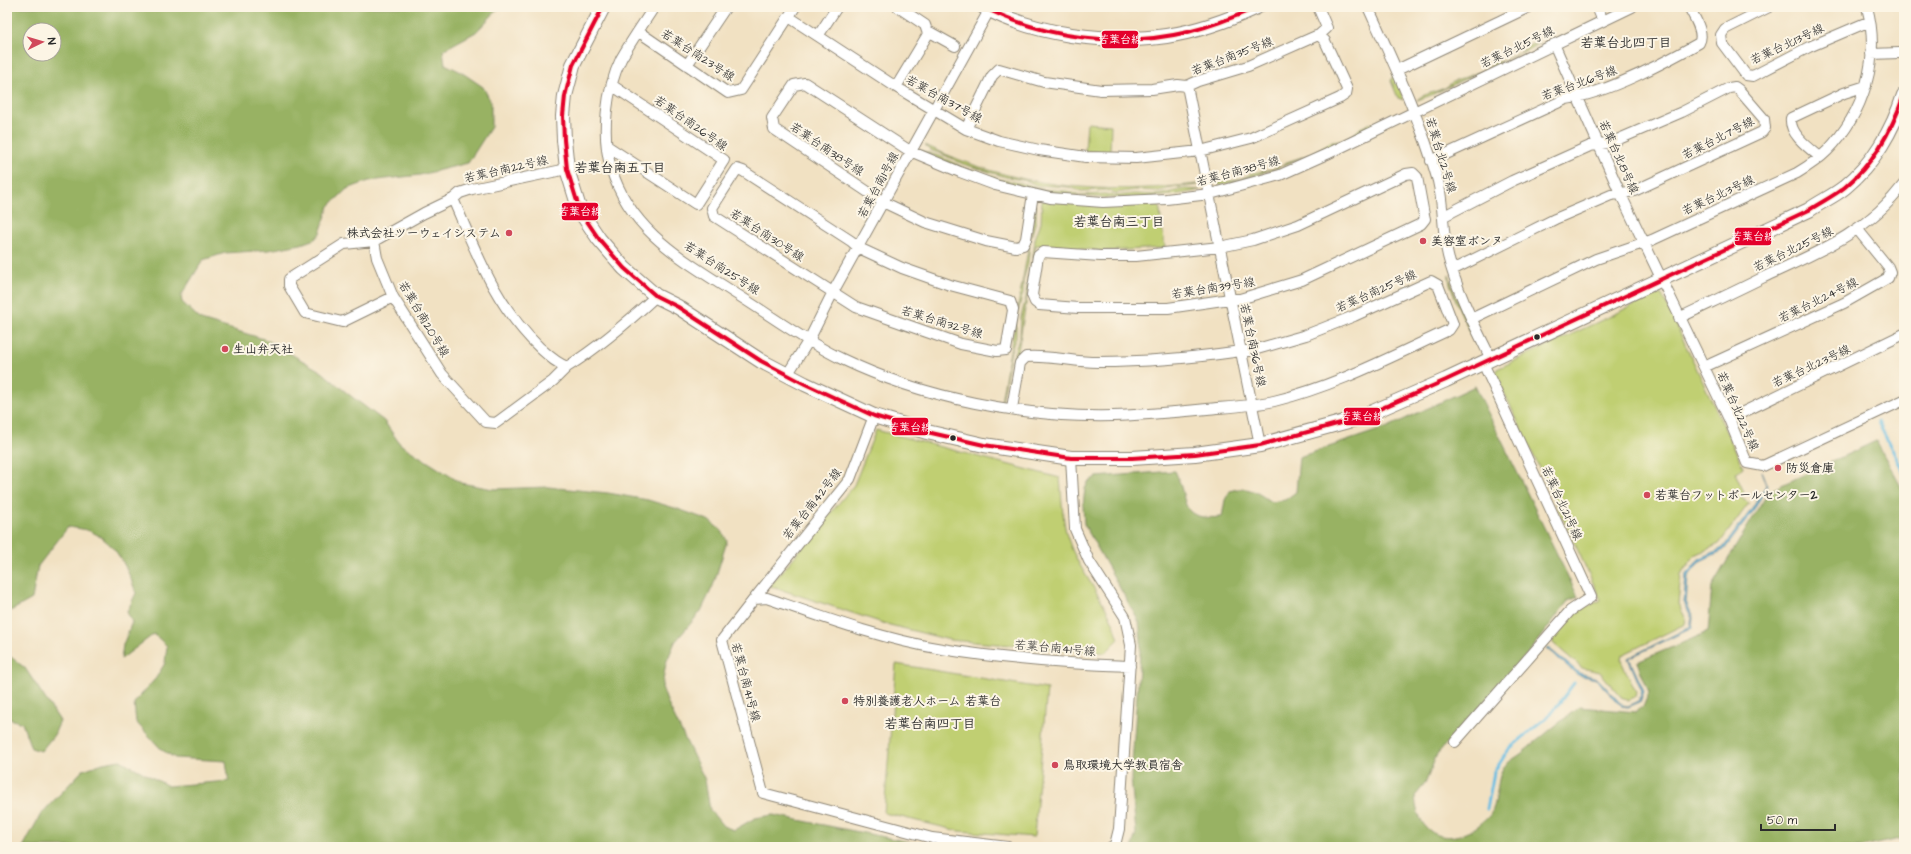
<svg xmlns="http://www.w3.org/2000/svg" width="1911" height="854" font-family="'Architects Daughter','Klee One',sans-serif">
	<rect width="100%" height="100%" fill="#fcf5e5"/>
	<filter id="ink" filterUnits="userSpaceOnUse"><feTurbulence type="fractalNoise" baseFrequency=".025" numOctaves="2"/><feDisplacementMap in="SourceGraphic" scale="8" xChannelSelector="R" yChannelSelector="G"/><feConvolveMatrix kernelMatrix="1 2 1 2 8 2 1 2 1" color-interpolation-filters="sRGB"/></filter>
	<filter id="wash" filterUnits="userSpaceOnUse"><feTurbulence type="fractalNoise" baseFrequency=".012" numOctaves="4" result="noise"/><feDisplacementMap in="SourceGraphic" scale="16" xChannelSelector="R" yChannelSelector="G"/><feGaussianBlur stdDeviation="0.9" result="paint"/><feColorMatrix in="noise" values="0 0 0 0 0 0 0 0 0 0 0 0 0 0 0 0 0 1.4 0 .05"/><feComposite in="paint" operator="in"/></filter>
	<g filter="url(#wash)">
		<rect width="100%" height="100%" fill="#f1e1c2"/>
		<!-- green -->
		<path fill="#c0cf72" stroke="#767d4e" d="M1533,44H1539L1429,96L1417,100L1422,96L1445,88L1453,82L1484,70L1495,62L1503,61L1517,55L1528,46Z
			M1394,74L1404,100L1398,98L1391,81Z
			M1087,123L1111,125L1110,153L1085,151Z
			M1369,124H1377C1325,148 1274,172 1219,186L1220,182L1238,180L1254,173L1278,168L1287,162L1311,154L1332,141L1341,140L1353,135L1360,128Z
			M925,145C1015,188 1100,195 1198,184V185L1171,188L1159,191L1135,190L1116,193L1105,190L1081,191L1068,187L1036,185L1028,181L1006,177L963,164L940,153L932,151Z
			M922,151L939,156L966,169L977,171L1002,180L1026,184L1040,189L1067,191L1080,195L1105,194L1116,196L1133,194L1158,195L1185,189L1200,190C1112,210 1001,191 922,151Z
			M1042,199L1100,206L1159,204L1165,248L1104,251L1036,245L1010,397H1007L1015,350L1020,337L1021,317L1026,298L1028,277L1033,259L1035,239L1041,222Z
			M1036,205V221L1030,240L1028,264L1023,280V293L1016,318V337L1011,350L1002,402H1001Z
			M1449,275L1455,294L1479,349C1472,339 1447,285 1449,275Z
			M1658,294L1662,295L1743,467L1735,473L1744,492L1741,498L1749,503L1719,544L1695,555L1681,574L1678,604L1686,619L1685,624L1622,655L1621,661L1636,692L1635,697L1628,700L1623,699L1600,672L1582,668L1553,643V638L1576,612L1601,600L1495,373L1497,369Z
			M876,430L1060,478C1062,497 1062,518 1067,536C1077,571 1109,602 1119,639L1105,653L950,640L886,624L770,586L854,485Z
			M896,664L1047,689L1034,837L959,831L884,813Z"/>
		<!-- forest -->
		<path fill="#98b264" stroke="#626e48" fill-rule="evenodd" d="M7,7H500L476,32L443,50L445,64L461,72L483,87L491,102V127L468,163L420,175L369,181L347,189L329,206L320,233L315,239L301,244L269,250L225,253L203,260L181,296L182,302L201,320L267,340L322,372L347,393L384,421L400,444L461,483L493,489L548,487L608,493L648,500L678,509L708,520L722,531L727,541L713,586L701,611L675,642L666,663L662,687L668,704L705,780L710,810L723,826L734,830L755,818L773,815L935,847H23L41,814L83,770L103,763L120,760L168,786L229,781L226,761L175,758L162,750L136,722L134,703L156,678L165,663L167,646L154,634L121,659L123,645L132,622L127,612L136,593C128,569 117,544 92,532C86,529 75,528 68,527L38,566L32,599L7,613ZM30,30H54V54H30Z
			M1475,386L1578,597L1568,601L1529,652L1437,754L1425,784L1415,796C1418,846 1461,847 1490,815C1498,805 1496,780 1503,768C1507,762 1517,757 1522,753C1541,737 1560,722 1579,707L1636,712L1644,705L1649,692L1637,662L1708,632L1712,586L1769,491L1876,441L1904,492V838L1864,847H1132L1136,833L1131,778L1141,640L1139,622L1084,524L1083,505L1085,489L1088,482L1096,477L1175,471C1190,501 1176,521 1222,517L1225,500L1230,491C1247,485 1257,492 1271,502L1285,500L1296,492L1299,457L1388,427Z
			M7,654L25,668L60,721L54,735L41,751L31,748L22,723L7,718Z"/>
		<!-- water -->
		<path fill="#66bde3" stroke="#487487" d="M1761,471L1767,486L1754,510L1724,550L1700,561L1688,577L1686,602L1693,617L1692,628L1629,658L1644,691L1640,702L1628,707L1621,706L1596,679L1578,675L1546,648L1547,647L1579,673L1597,678L1622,705L1628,706L1639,701L1642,691L1628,658L1690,627L1692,618L1684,602L1686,576L1699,559L1723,548L1752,509L1766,485Z"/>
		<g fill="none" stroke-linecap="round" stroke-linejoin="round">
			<!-- stream -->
			<path stroke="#66bde3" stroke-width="3" d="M1878,422L1904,473
				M1487,809L1494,772L1509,749L1551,714L1574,683"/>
		</g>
	</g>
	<g filter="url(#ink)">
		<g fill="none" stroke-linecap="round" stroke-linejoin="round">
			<!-- street casing -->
			<g stroke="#8e8676" stroke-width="12">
				<path id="street" d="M654,7C643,24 631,41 621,59C606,90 601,135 611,168C630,231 682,259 733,292C769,314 804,341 842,359C923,398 1024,418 1113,416C1145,415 1176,412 1207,409C1229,407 1252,406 1274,401C1336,386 1392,356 1449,330L1453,324L1438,285L1431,281L1354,316L1306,335L1250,351H1241C1192,358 1147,362 1097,362C1074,362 1049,355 1026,357L1020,363L1012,408
					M1318,7L1327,28L1318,36
					M1368,7C1394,64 1421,121 1438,181C1444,206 1442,232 1448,256C1457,292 1475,326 1491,359
					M1597,7L1603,21
					M1769,7L1725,29L1721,35L1722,43L1746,75L1753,76L1809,47L1870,21
					M789,17L896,87L966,129L999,141L1039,150L1086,157L1136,158L1200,151L1251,138L1340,98L1346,94L1347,89L1325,41L1320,36H1316L1248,66L1198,81L1187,86L1178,85L1152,89L1101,90L1044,82L999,69L992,76L966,129
					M928,31L955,46
					M639,32L728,93L741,90L795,7
					M818,36L837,7
					M1554,44L1621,195L1729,419L1747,463L1763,466L1904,400
					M1871,54L1899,53
					M687,65L726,7
					M1397,70L1529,7
					M1187,86L1260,445
					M896,87L928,34L925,25L898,7
					M607,146L696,204L724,160L613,86
					M1820,157C1809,148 1789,134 1791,118L1844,93L1866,86
					M1431,161L1566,99C1608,93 1662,64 1699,43C1705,33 1694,17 1689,7
					M737,169L743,171L851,241L859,248L902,268L950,285L1010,301L1013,310L1006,350L997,351L961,344L856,307L714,216L712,208Z
					M1413,173L1417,177L1424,215L1425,219L1421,224L1302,280L1240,299H1230L1168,308H1078L1039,305L1035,302L1032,295L1038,256L1043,252L1100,256H1136L1220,247L1253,240L1298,225L1406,174Z
					M1033,194L1026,239L1023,245L1016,247L986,241L925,222L883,202L774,129L772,118L794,85L805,83L910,151L960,172L995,185L1050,198L1103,202L1166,199L1210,194L1280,175L1327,154L1632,7
					M453,199L460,193L472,189L567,169
					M1444,216L1512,181L1590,146L1612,142L1682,112L1729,88L1735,87L1739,90L1764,119L1765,128L1762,132L1634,191L1611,195L1555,219L1452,270
					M374,241L344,244L289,279V286L305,313L342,322L393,297
					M1679,318C1708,304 1736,291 1764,277C1818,252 1867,233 1904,184
					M1471,319L1596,259L1652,240L1797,173C1807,167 1818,160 1827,151C1864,113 1881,59 1867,7
					M567,367L553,381L496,423L486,422L442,374L393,297L377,258L374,241L424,213L453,199C477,254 495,305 540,348C549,356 556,363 567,367C599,347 628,322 656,296
					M1704,367L1844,303L1888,278L1890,272L1888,267L1858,230
					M787,375L809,340L833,292L991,7
					M1729,419L1904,334
					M1071,458L1075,529L1089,561L1125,617L1131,645L1119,829L1115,845L1111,847
					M754,599L850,479L874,416
					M1455,742L1570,611L1591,597L1483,363
					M1008,847L932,838L763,793L722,640L754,599L767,598C825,618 882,639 942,649C1004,659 1067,664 1130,666"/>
			</g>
			<!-- secondary casing -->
			<g stroke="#8e8676" stroke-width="16">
				<path id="secondary" d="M603,7L573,65L565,96L563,116L564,140L567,169L580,211L599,239L624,268L656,296L678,307L761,361L805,384L874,416L927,432L984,445L1071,458H1132L1195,454L1260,445L1359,418L1446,380L1809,210C1820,202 1834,196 1845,187C1873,164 1893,130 1904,95
					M984,7C1011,22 1040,30 1071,35C1142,45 1192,37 1257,7"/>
			</g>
			<!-- street -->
			<use href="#street" stroke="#fff" stroke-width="10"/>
			<!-- secondary -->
			<use href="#secondary" stroke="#fff" stroke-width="14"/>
			<!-- bus-1 casing -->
			<g stroke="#fcf5e5" stroke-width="7">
				<path id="bus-1" d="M603,7L573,65L565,96L563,116L564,140L567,169L580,211L599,239L624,268L656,296L678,307L761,361L805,384L874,416L927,432L984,445L1071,458H1132L1195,454L1260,445L1359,418L1446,380L1809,210C1821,202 1834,196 1845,187C1874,163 1892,130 1904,95
					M984,7C1045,39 1121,48 1188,32C1212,26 1235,17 1257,7"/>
			</g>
			<!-- bus-1 -->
			<use href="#bus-1" stroke="#e4002b" stroke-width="4"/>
		</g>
	</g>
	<!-- markers -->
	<g fill="#d1495b" stroke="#fcf5e5" stroke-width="1.5">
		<circle cx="509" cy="233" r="4"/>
		<circle cx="1423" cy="241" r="4"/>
		<circle cx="225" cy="349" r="4"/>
		<circle cx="1778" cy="468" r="4"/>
		<circle cx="1647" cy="495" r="4"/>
		<circle cx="845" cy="701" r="4"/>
		<circle cx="1055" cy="765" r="4"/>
	</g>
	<g fill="#2b2b2b" stroke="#fcf5e5" stroke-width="1.5">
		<circle cx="1537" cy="337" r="3.5"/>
		<circle cx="953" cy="438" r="3.5"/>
	</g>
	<g text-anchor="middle" stroke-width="4" stroke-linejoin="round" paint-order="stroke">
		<!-- street labels -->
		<g font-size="12" fill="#2b2b2b" stroke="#fcf5e5">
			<text transform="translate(1787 44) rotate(-25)" y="4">若葉台北13号線</text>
			<text transform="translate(1517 47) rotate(-26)" y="4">若葉台北5号線</text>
			<text transform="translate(698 55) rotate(33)" y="4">若葉台南23号線</text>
			<text transform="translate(1232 56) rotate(-21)" y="4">若葉台南35号線</text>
			<text transform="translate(1579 83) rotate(-20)" y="4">若葉台北6号線</text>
			<text transform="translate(944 99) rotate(29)" y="4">若葉台南37号線</text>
			<text transform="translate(691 123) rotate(35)" y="4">若葉台南26号線</text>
			<text transform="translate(1718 138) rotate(-27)" y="4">若葉台北7号線</text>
			<text transform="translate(827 149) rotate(34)" y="4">若葉台南38号線</text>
			<text transform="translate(1441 155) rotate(73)" y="4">若葉台北2号線</text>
			<text transform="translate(1619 157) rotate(66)" y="4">若葉台北8号線</text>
			<text transform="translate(506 169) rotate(-13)" y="4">若葉台南22号線</text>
			<text transform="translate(1238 171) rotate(-15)" y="4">若葉台南38号線</text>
			<text transform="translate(878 185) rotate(-62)" y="4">若葉台南1号線</text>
			<text transform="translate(1718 195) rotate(-25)" y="4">若葉台北3号線</text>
			<text transform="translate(767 235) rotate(33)" y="4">若葉台南30号線</text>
			<text transform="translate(1793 249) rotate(-26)" y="4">若葉台北25号線</text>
			<text transform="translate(722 268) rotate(33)" y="4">若葉台南25号線</text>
			<text transform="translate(1213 288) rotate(-9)" y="4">若葉台南39号線</text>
			<text transform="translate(1376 291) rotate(-24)" y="4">若葉台南25号線</text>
			<text transform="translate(1818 300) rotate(-26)" y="4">若葉台北24号線</text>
			<text transform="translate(424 319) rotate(59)" y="4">若葉台南20号線</text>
			<text transform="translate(942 322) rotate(17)" y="4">若葉台南32号線</text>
			<text transform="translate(1253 345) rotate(78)" y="4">若葉台南36号線</text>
			<text transform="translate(1811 366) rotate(-25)" y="4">若葉台北23号線</text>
			<text transform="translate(1738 411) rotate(66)" y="4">若葉台北22号線</text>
			<text transform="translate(1562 503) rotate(65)" y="4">若葉台北21号線</text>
			<text transform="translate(812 504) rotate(-52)" y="4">若葉台南42号線</text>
			<text transform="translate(1055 648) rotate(5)" y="4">若葉台南41号線</text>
			<text transform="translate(746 682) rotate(75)" y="4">若葉台南41号線</text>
		</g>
		<!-- poi labels -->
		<g font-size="12" font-weight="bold" fill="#2b2b2b" stroke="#fcf5e5" text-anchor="start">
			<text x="501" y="237" text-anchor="end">株式会社ツーウェイシステム</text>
			<text x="1431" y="245">美容室ボンヌ</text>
			<text x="233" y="353">生山弁天社</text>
			<text x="1786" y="472">防災倉庫</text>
			<text x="1655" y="499">若葉台フットボールセンター2</text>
			<text x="853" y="705">特別養護老人ホーム 若葉台</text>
			<text x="1063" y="769">鳥取環境大学教員宿舎</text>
		</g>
		<!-- neighbourhood labels -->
		<g font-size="13" font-weight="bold" fill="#2b2b2b" stroke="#fcf5e5">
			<text x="1626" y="47">若葉台北四丁目</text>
			<text x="620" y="172">若葉台南五丁目</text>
			<text x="1119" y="226">若葉台南三丁目</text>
			<text x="930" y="728">若葉台南四丁目</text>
		</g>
	</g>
	<g stroke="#fcf5e5" stroke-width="1.5">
		<rect x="1101" y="30" width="38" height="19" rx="4" fill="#e4002b"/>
		<rect x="561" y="202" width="38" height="19" rx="4" fill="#e4002b"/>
		<rect x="1734" y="227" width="38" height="19" rx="4" fill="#e4002b"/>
		<rect x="1343" y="407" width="38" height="19" rx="4" fill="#e4002b"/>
		<rect x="891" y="417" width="38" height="19" rx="4" fill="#e4002b"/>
	</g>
	<g font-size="11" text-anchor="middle" font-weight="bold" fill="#fff">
		<text x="1120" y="43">若葉台線</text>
		<text x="580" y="215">若葉台線</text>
		<text x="1753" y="240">若葉台線</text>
		<text x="1362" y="420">若葉台線</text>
		<text x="910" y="431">若葉台線</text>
	</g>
	<!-- margin -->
	<rect width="1911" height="854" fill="none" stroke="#fcf5e5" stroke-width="24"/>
	<!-- north arrow -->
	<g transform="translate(42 42) rotate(85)"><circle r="19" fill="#fcf5e5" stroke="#a8a49b"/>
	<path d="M0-3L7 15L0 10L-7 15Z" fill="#d1495b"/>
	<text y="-6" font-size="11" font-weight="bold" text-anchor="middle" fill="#2b2b2b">N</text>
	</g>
	<!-- scale -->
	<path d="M1761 824v6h74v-6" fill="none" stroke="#2b2b2b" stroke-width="2"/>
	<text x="1767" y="824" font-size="12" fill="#2b2b2b" stroke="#fcf5e5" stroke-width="3" paint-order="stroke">50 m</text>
</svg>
